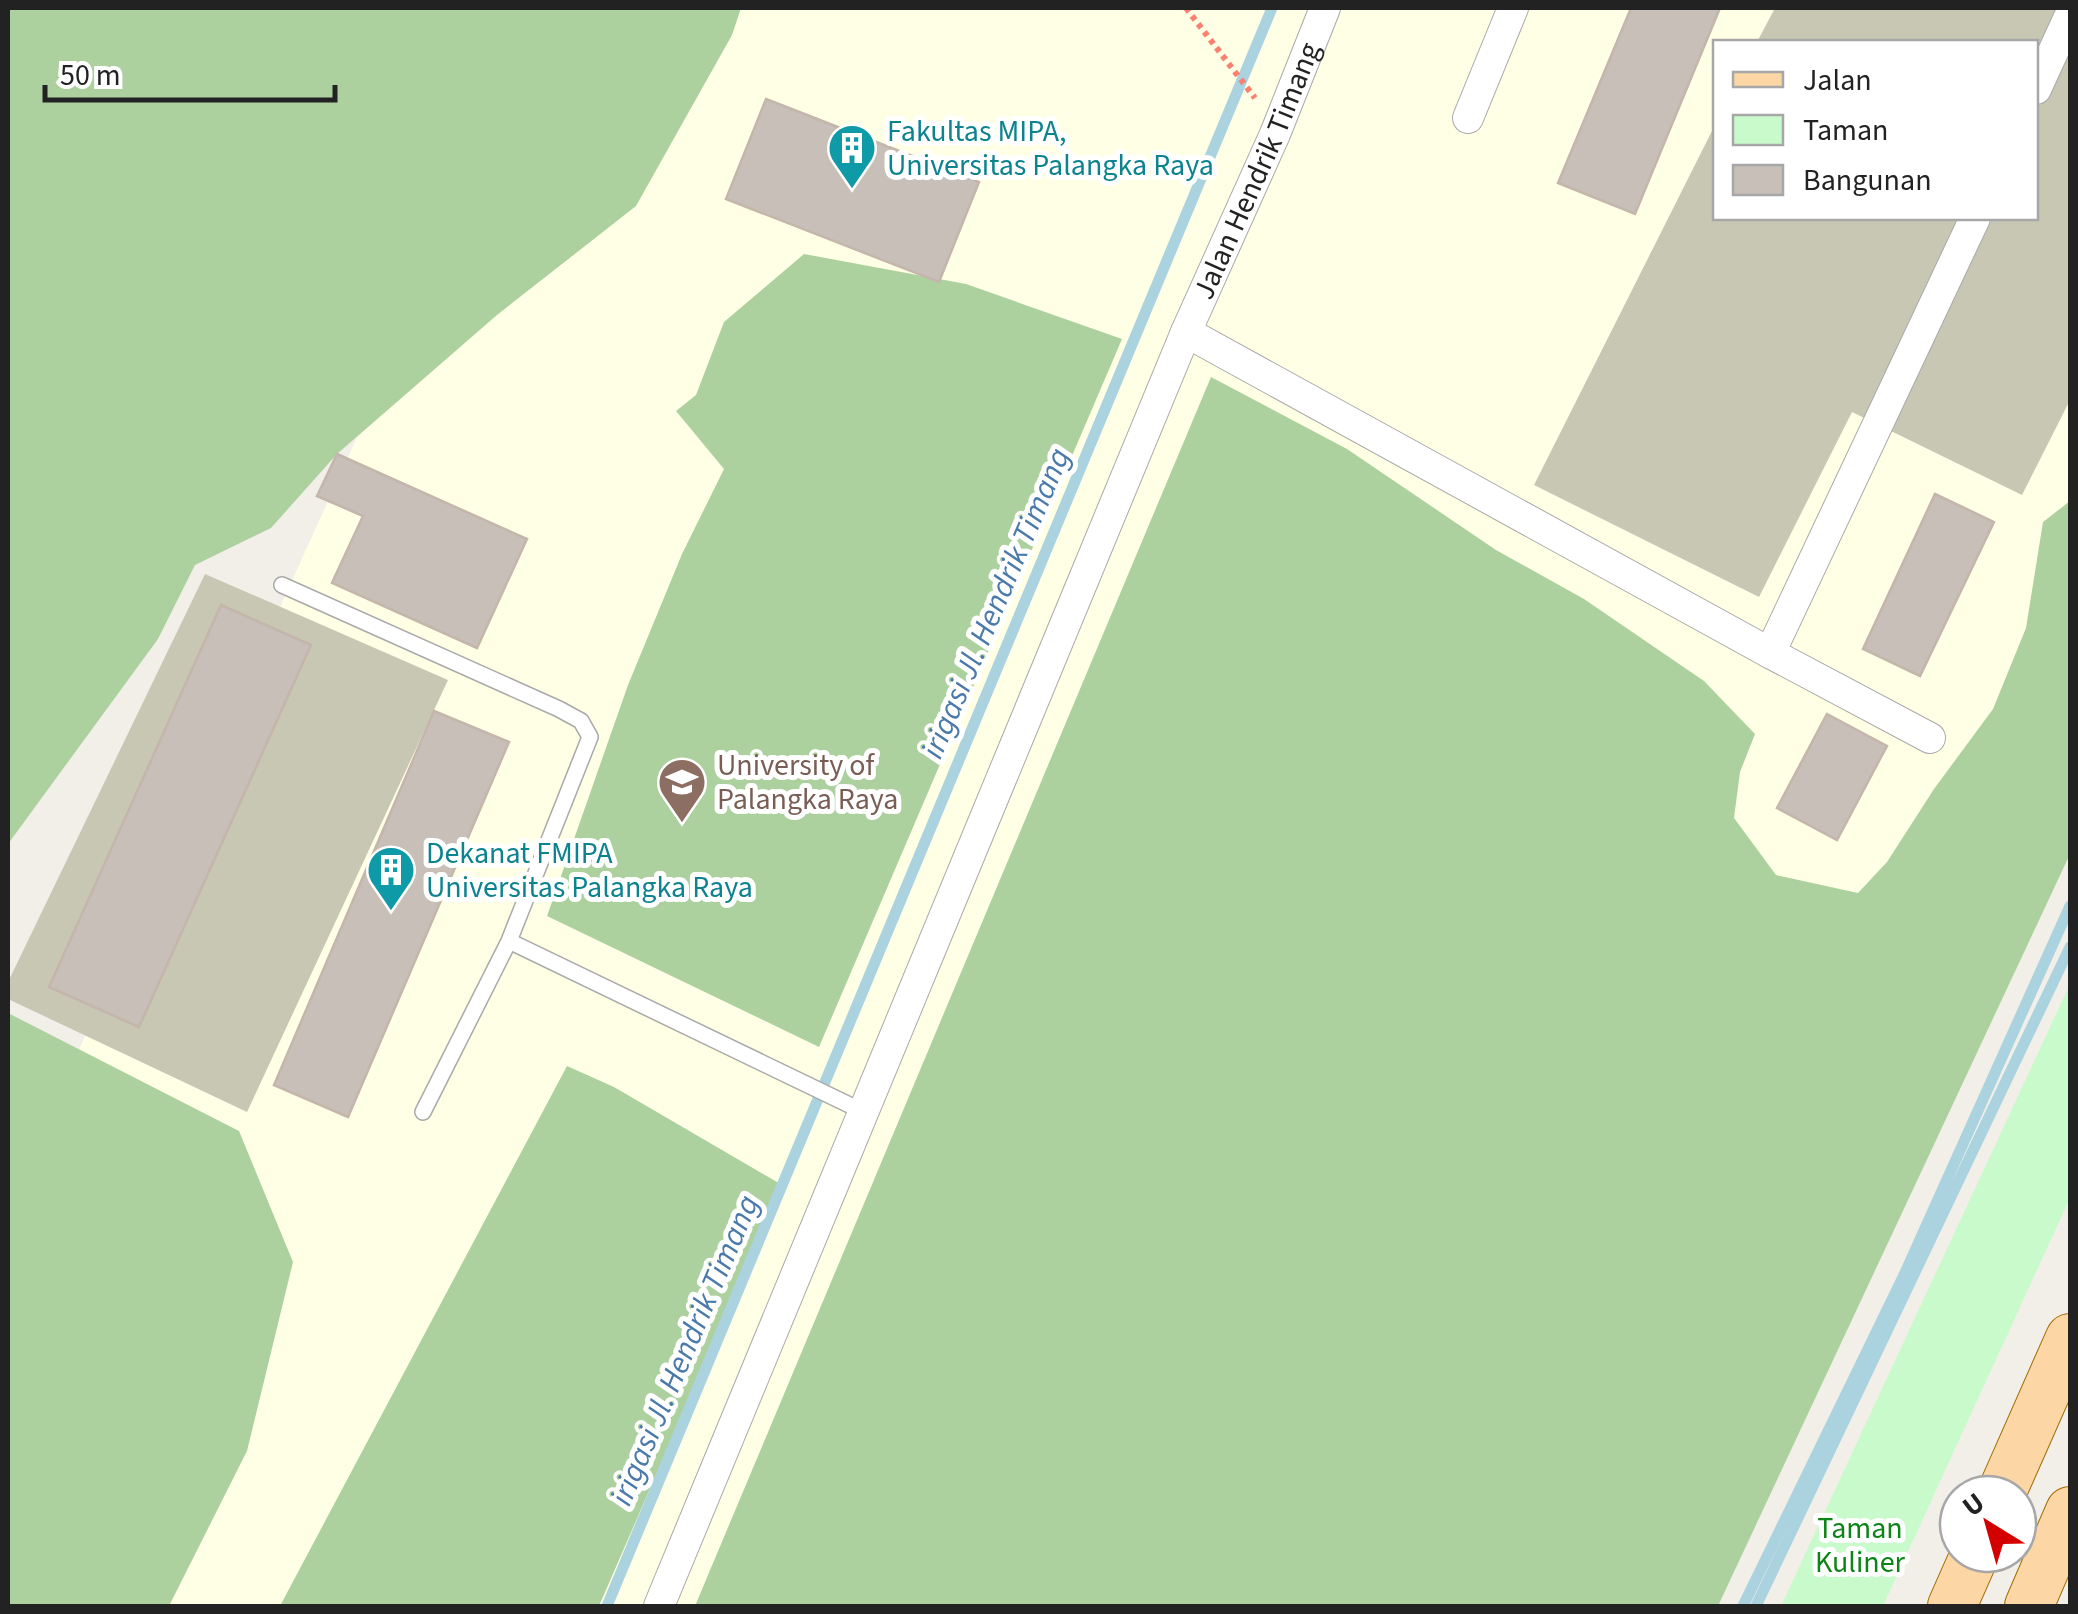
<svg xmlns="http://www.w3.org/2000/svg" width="2078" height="1614" font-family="'Source Sans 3',sans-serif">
	<rect width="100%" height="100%" fill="#f2efe9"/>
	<!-- education -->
	<path fill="#ffffe5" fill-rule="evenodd" d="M552,8H2070V736L1988,911L853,1606H8V1206ZM1716,42H2036V218H1716Z"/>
	<!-- construction -->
	<path fill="#c7c7b4" d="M1775,8H2070V400L2022,495L1852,412L1759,597L1534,485L1715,125L1716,218H2036V42H1757Z
		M205,574L448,680L247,1112L8,999V982Z"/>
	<!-- forest -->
	<path fill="#add19e" d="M8,8H741L732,35L636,206L497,315L337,454L271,528L195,565L158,639L8,844Z
		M804,254L966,284L1122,339L819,1047L547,916L628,685L682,554L724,469L676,411L696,395L724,322Z
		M1211,377L1347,449L1496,550L1584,599L1704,681L1755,734L1740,772L1734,818L1776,875L1858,893L1887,862L1934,789L1993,709L2026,628L2043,522L2070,501V854L1718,1606H695Z
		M8,1013L239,1131L293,1262L247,1451L169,1606H8Z
		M567,1066L614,1087L782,1185L599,1606H280Z"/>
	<!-- park -->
	<path fill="#c8facc" d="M2070,984V1198L1883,1606H1781Z"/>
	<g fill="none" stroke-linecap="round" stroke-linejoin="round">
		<!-- stream -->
		<path stroke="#aad3df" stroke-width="11" d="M607,1606L1272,8
			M1743,1606L1904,1275L2070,906
			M1756,1606L2070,947"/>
	</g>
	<!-- building -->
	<path fill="#c7bfb8" stroke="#c4b6ab" stroke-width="2.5" d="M1631,8H1720L1635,214L1558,183Z
		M766,99L979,182L939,282L726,199Z
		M337,454L527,539L477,648L332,583L363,516L317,496Z
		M1935,494L1994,522L1920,676L1863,649Z
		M221,605L311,645L139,1027L49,987Z
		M434,711L509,742L348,1117L274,1085Z
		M1827,714L1887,746L1837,840L1777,808Z"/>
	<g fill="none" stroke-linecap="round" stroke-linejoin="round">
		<!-- service casing -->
		<g stroke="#a9a9a9" stroke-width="18">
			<path id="service" d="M282,585L559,709L581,721L590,737L509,941L423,1112
				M509,941L864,1112"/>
		</g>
		<!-- minor casing -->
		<g stroke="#a9a9a9" stroke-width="32">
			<g id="minor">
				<path d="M2036,89L2070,15"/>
				<path d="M1468,118L1513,8"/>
				<path d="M1186,332L1770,653L1975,218"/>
				<path d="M1770,653L1930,738"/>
				<path id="s1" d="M659,1606L1186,332L1275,134L1325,8"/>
			</g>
		</g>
		<!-- primary casing -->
		<g stroke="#a06b00" stroke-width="50">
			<path id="primary" d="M2001,1494L2070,1338
				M1952,1606L1975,1554
				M2029,1606L2070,1511"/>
		</g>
		<!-- path -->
		<path stroke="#fa8072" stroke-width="6" stroke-dasharray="5 5" stroke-linecap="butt" d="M1186,8L1255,98"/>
		<!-- service -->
		<use href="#service" stroke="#fff" stroke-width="15"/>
		<!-- minor -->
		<use href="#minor" stroke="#fff" stroke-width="30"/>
		<!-- primary -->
		<use href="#primary" stroke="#fcd6a4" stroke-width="48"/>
	</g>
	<!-- icons -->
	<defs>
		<g id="building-pin" transform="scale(2.5)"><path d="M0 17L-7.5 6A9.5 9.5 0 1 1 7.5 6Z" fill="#0f9aa8" stroke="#fff"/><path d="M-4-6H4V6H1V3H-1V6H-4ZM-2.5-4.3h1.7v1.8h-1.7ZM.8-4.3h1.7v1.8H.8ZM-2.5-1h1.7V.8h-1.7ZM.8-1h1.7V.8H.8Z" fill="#fff"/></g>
		<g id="university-pin" transform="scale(2.5)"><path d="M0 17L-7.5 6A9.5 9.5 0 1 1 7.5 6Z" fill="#8d6e63" stroke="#fff"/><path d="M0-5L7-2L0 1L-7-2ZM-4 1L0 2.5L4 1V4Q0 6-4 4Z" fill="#fff"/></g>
	</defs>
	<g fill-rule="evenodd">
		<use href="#building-pin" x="852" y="148"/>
		<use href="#university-pin" x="682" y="782"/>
		<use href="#building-pin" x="391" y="870"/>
	</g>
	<g text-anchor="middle" stroke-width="10" stroke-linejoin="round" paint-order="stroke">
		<!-- culture labels -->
		<g font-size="30" fill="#0d838f" stroke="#fff" text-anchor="start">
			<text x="887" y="141">Fakultas MIPA,<tspan x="887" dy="34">Universitas Palangka Raya</tspan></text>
			<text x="426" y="863">Dekanat FMIPA<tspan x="426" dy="34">Universitas Palangka Raya</tspan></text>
		</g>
		<!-- street labels -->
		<g font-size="30" fill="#222" stroke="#fff">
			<text dy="10" stroke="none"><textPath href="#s1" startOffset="1555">Jalan Hendrik Timang</textPath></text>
		</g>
		<!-- education labels -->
		<g font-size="30" fill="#785e54" stroke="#fff" text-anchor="start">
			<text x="717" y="775">University of<tspan x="717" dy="34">Palangka Raya</tspan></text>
		</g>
		<!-- park labels -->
		<g font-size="30" fill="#0c8416" stroke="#fff">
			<text x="1860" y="1538">Taman<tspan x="1860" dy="34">Kuliner</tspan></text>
		</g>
		<!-- water labels -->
		<g font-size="32" font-style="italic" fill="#4a7aab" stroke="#fff">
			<text transform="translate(995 603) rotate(-67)" y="11">irigasi Jl. Hendrik Timang</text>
			<text transform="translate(684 1350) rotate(-67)" y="11">irigasi Jl. Hendrik Timang</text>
		</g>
	</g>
	<!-- border -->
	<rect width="2078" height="1614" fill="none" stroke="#222222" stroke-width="20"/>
	<!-- legend -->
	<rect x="1713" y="40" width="325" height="180" fill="#ffffff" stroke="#a7a7a7" stroke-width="2.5"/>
	<rect x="1733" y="72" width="50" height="15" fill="#fcd6a4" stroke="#a7a7a7" stroke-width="2.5"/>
	<text x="1803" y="90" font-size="30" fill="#222222">Jalan</text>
	<rect x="1733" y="115" width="50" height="30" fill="#c8facc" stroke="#a7a7a7" stroke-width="2.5"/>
	<text x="1803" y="140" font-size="30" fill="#222222">Taman</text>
	<rect x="1733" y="165" width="50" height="30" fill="#c7bfb8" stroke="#a7a7a7" stroke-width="2.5"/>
	<text x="1803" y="190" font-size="30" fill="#222222">Bangunan</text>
	<!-- north arrow -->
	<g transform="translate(1988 1524) rotate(323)"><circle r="48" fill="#ffffff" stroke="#a7a7a7" stroke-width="2.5"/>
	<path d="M0-8L18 38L0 25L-18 38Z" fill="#d40000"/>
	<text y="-15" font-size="28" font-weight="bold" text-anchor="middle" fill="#222222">U</text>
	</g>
	<!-- scale -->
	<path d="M45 85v15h290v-15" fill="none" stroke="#222222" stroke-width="5"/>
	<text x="60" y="85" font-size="30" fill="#222222" stroke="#ffffff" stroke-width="8" paint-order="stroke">50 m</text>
</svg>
